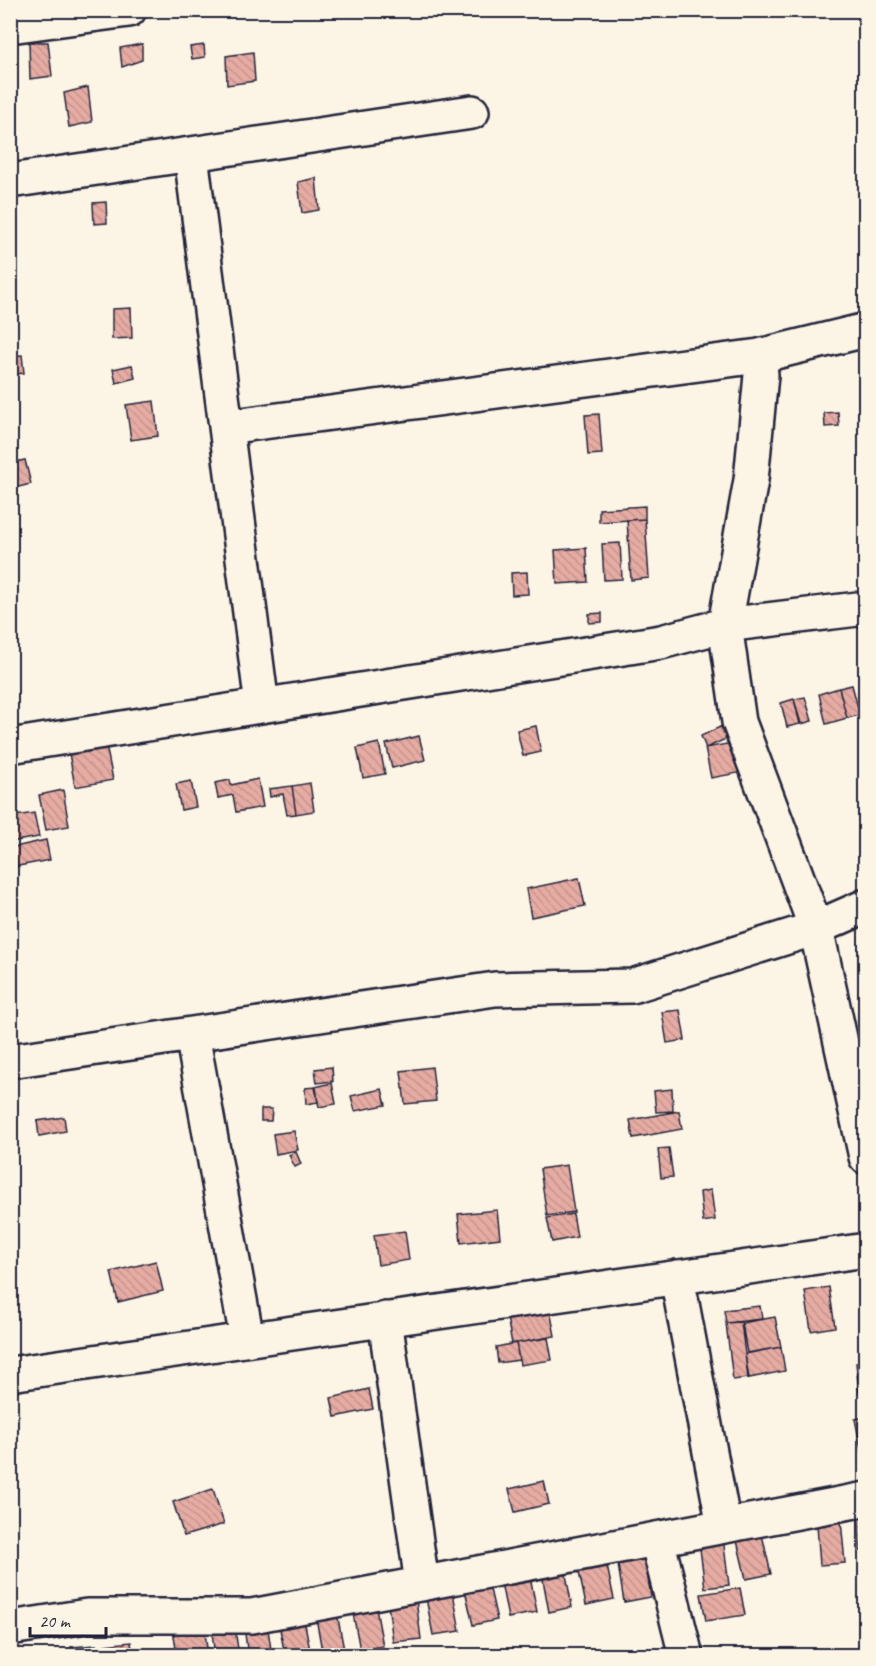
<svg xmlns="http://www.w3.org/2000/svg" width="876" height="1666" font-family="Caveat,sans-serif">
	<defs>
		<pattern id="building-back-hatch" width="6" height="6" patternUnits="userSpaceOnUse" patternTransform="scale(1.5)"><rect width="6" height="6" fill="#e6aca3"/><path d="M-1 5l2 2M0 0l6 6M5-1l2 2" fill="none" stroke="#c5948d"/></pattern>
	</defs>
	<rect width="100%" height="100%" fill="#fcf5e5"/>
	<filter id="ink" filterUnits="userSpaceOnUse"><feTurbulence type="fractalNoise" baseFrequency=".0167" numOctaves="2"/><feDisplacementMap in="SourceGraphic" scale="12" xChannelSelector="R" yChannelSelector="G"/><feConvolveMatrix kernelMatrix="1 2 1 2 8 2 1 2 1" color-interpolation-filters="sRGB"/></filter>
	<g filter="url(#ink)">
		<!-- building -->
		<path fill="url(#building-back-hatch)" stroke="#22223b" stroke-width="1.5" d="M29,42H48L52,76L30,79Z
			M142,44V60L122,67L120,48Z
			M204,45L205,57L192,59L190,47Z
			M253,52L255,81L227,85L226,56Z
			M88,87L92,122L69,127L64,93Z
			M316,178L319,210L302,213L298,182Z
			M106,202L107,223L94,224L93,203Z
			M131,308L132,338L112,339V309Z
			M22,355L24,373L10,375V356Z
			M132,365L135,378L116,383L113,369Z
			M154,401L158,436L131,440L126,405Z
			M838,412L839,426L825,427L824,413Z
			M599,414L602,454L588,455L585,415Z
			M25,460L31,484L10,489V463Z
			M645,506V519L599,522V509Z
			M645,519L649,578L631,580L627,520Z
			M620,543L622,579L604,580L602,544Z
			M586,548L588,582L557,584L555,550Z
			M527,572L528,594L512,595L511,573Z
			M602,613V622L589,623V614Z
			M852,685L860,715L847,718L839,688Z
			M839,688L847,718L826,724L819,694Z
			M805,697L812,721L801,724L794,699Z
			M794,699L800,724L787,727L781,703Z
			M536,726L541,752L523,756L517,730Z
			M722,726L728,738L706,748L701,736Z
			M419,736L425,760L392,768L386,744Z
			M743,741L749,771L711,778L705,748Z
			M379,743L385,774L363,778L357,748Z
			M106,745L113,780L75,787L69,753Z
			M258,779L263,807L236,812L233,795L218,798L215,783L230,780L231,785Z
			M191,781L196,807L181,810L176,784Z
			M310,783L314,811L296,814L292,786Z
			M292,786L296,814L287,815L283,794L270,797L269,789Z
			M63,790L69,826L46,830L39,795Z
			M34,813L39,837L10,842V817Z
			M46,840L50,860L13,867L10,848Z
			M579,878L585,906L531,917L526,889Z
			M680,1010L685,1040L667,1043L662,1012Z
			M332,1067L333,1081L317,1083L315,1069Z
			M432,1067L436,1101L405,1104L401,1071Z
			M332,1083L336,1104L319,1107L315,1087Z
			M316,1087L318,1102L306,1104L305,1088Z
			M382,1089L386,1105L355,1111L351,1096Z
			M672,1089L673,1111L656,1112L654,1091Z
			M261,1109H272L271,1121H261Z
			M679,1111L682,1129L633,1138L630,1120Z
			M64,1117L66,1131L39,1136L37,1121Z
			M294,1131L298,1150L276,1154L273,1134Z
			M669,1148L673,1177L661,1178L658,1149Z
			M296,1152L301,1164L295,1167L289,1155Z
			M567,1165L574,1212L547,1216L540,1169Z
			M711,1190L715,1220L703,1222L700,1192Z
			M497,1210L500,1238L461,1243L458,1214Z
			M573,1214L577,1237L552,1242L547,1218Z
			M405,1231L409,1260L378,1265L374,1235Z
			M156,1261L163,1291L118,1302L111,1272Z
			M829,1287L835,1327L811,1331L805,1291Z
			M760,1306L762,1319L726,1323L724,1310Z
			M550,1310L555,1336L512,1344L507,1317Z
			M775,1317L781,1347L747,1353L742,1323Z
			M741,1322L748,1378L733,1380L726,1323Z
			M548,1338L552,1360L520,1365L516,1343Z
			M516,1343L519,1360L498,1363L496,1347Z
			M781,1347L785,1371L749,1378L745,1354Z
			M866,1362V1393H859L856,1363Z
			M369,1389L373,1409L335,1417L331,1398Z
			M866,1417V1453L862,1454L855,1419Z
			M544,1481L549,1504L515,1512L509,1489Z
			M213,1489L224,1524L184,1536L173,1502Z
			M858,1505H866V1551H860Z
			M840,1510L845,1563L820,1565L816,1512Z
			M760,1526L771,1574L746,1579L735,1532Z
			M723,1538L729,1585L705,1588L699,1541Z
			M643,1548L651,1597L624,1602L616,1552Z
			M604,1552L614,1599L586,1605L576,1558Z
			M563,1559L572,1607L549,1612L540,1563Z
			M528,1566L537,1612L508,1618L499,1572Z
			M487,1576L497,1620L473,1625L463,1581Z
			M451,1582L460,1631L433,1635L424,1587Z
			M740,1588L745,1615L706,1621L701,1594Z
			M415,1592L421,1639L393,1642L387,1596Z
			M374,1598L383,1646L360,1650L351,1603Z
			M335,1603L345,1655L323,1656L314,1607Z
			M302,1608L311,1656H285L277,1613Z
			M266,1616L272,1656H248L243,1619Z
			M234,1622L239,1656H215L211,1625Z
			M204,1625L208,1656H177L173,1629Z
			M131,1642L133,1656H107L105,1645Z
			M96,1645L97,1656H71V1647Z"/>
		<g fill="none" stroke-linecap="round" stroke-linejoin="round">
			<!-- minor casing -->
			<g stroke="#22223b" stroke-width="38">
				<path id="minor" d="M10,26L129,10
					M191,155L262,706
					M10,181L472,112
					M759,356L761,375L751,480L725,625L739,722L816,928L866,1157
					M226,427L759,356L866,330
					M10,746L661,642L725,625L866,608
					M192,1034L247,1339
					M10,1061L495,989L632,986L816,928L866,906
					M677,1277L724,1526
					M385,1319L422,1584
					M10,1374L866,1250
					M657,1539L686,1656
					M10,1628L87,1616H252L866,1499"/>
			</g>
			<!-- minor -->
			<use href="#minor" stroke="#fcf5e5" stroke-width="33"/>
		</g>
	</g>
	<!-- margin -->
	<rect width="876" height="1666" fill="none" stroke="#fcf5e5" stroke-width="36"/>
	<rect x="18" y="18" width="840" height="1630" fill="none" stroke="#22223b" stroke-width="2" filter="url(#ink)"/>
	<!-- scale -->
	<path d="M30 1627v9h76v-9" fill="none" stroke="#22223b" stroke-width="3"/>
	<text x="39" y="1627" font-size="18" fill="#22223b" stroke="#fcf5e5" stroke-width="4.5" paint-order="stroke">20 m</text>
</svg>
